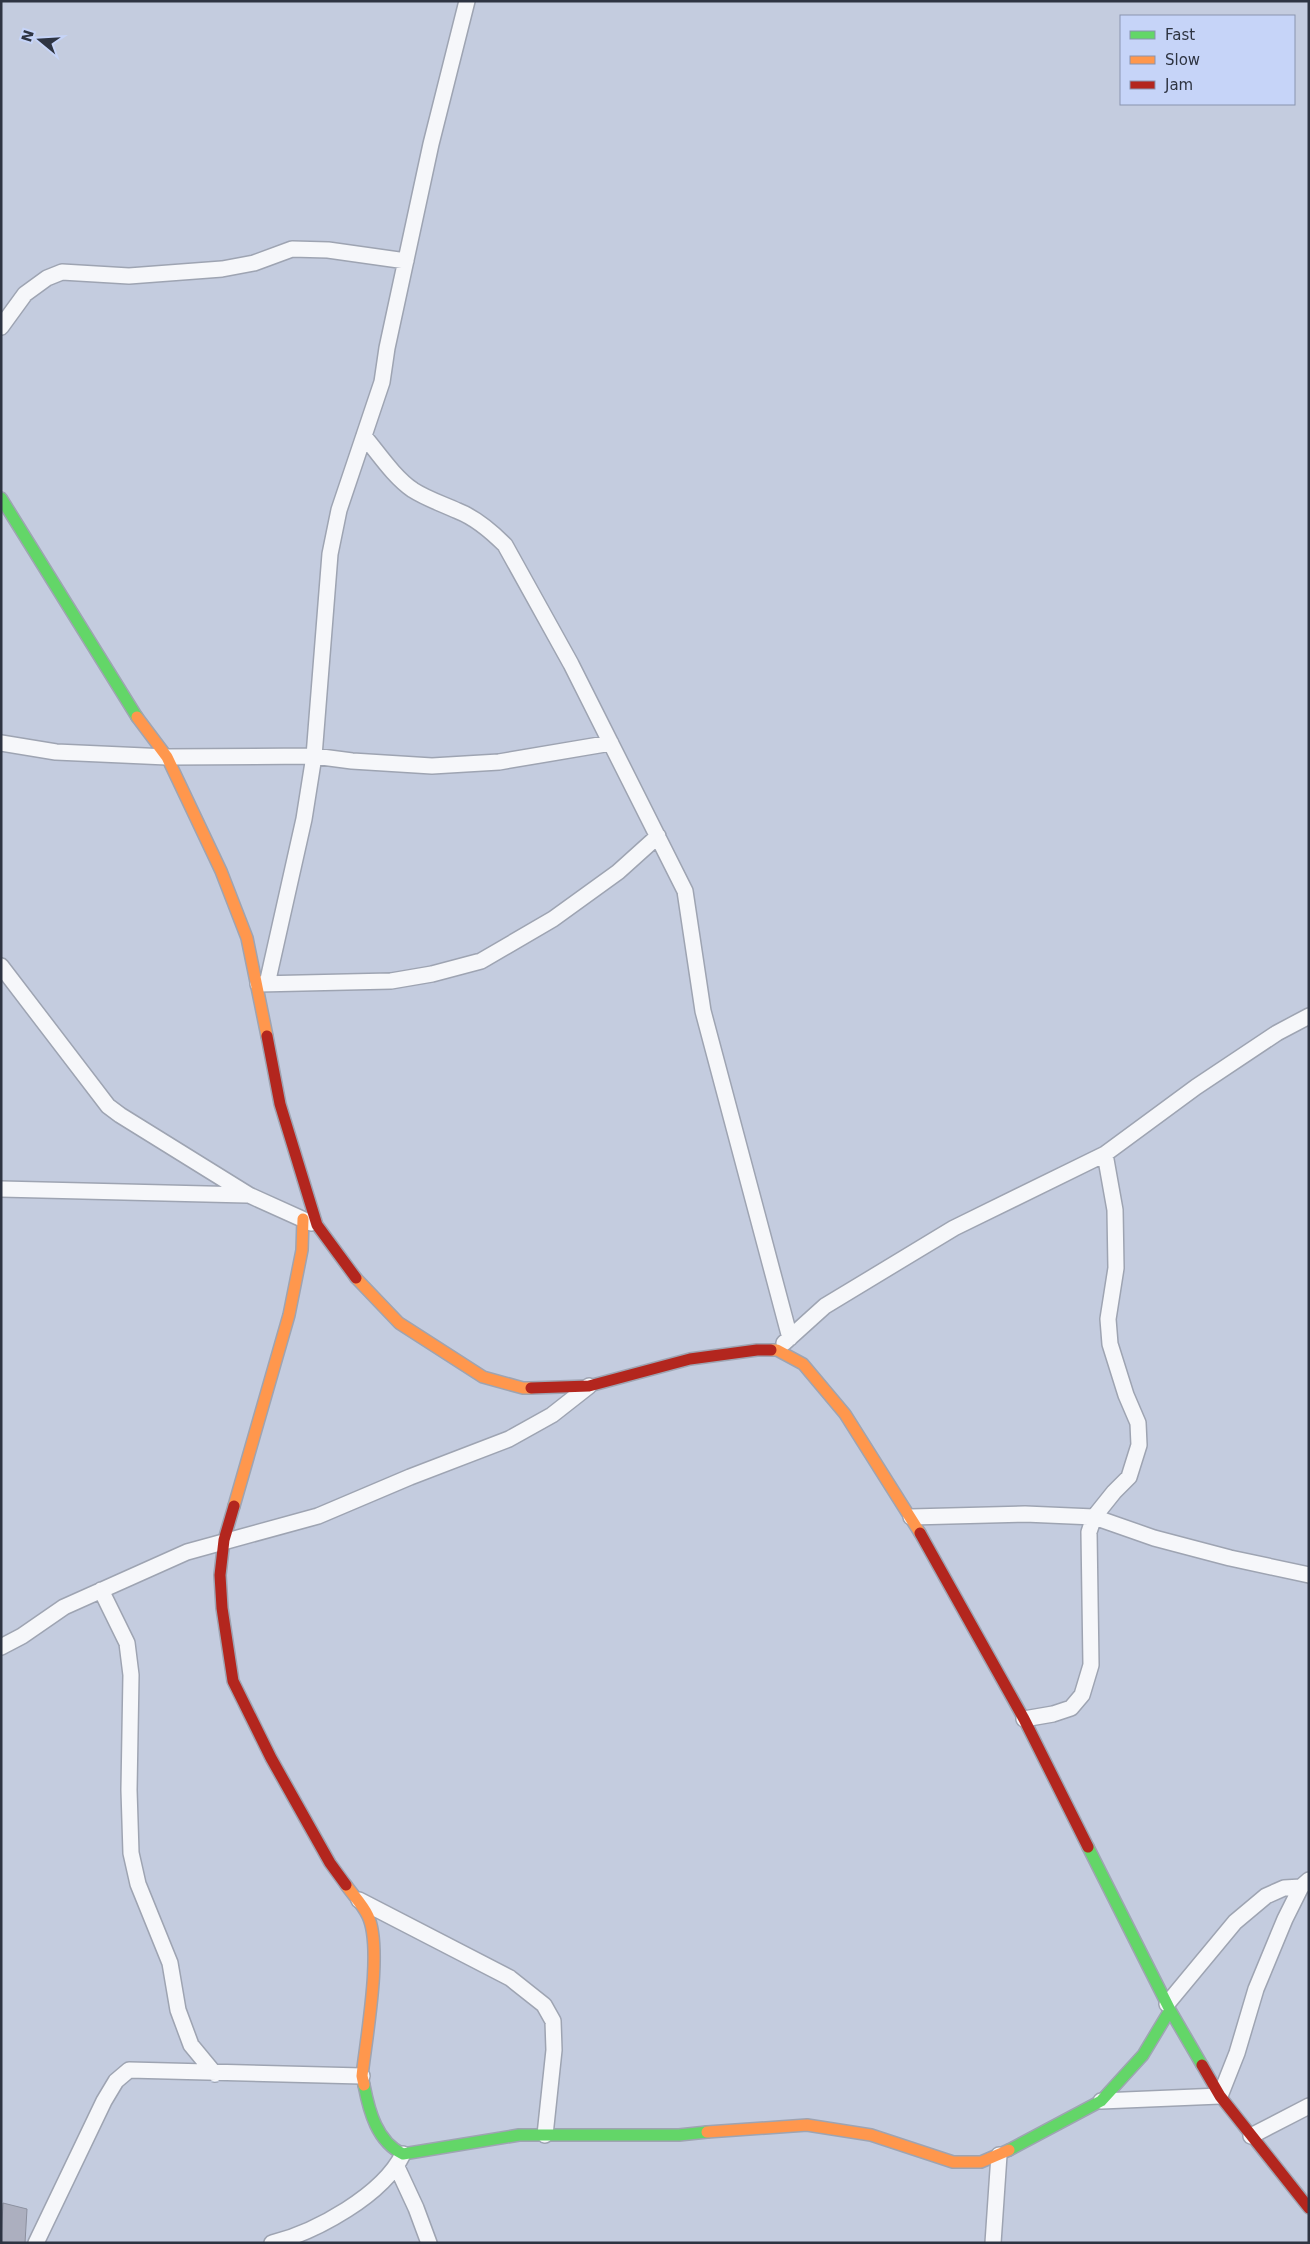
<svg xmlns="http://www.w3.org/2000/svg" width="1310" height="2244" font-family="'DejaVu Sans',sans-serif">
	<rect width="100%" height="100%" fill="#c4ccdf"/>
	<!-- building -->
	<path fill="#acafbf" stroke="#8c909f" d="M3,2203L27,2209L25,2243L1,2242Z"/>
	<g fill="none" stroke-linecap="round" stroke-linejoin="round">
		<!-- street casing -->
		<g stroke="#9ea4b2" stroke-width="18">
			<path id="street" d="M1,327L25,294L47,278L62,272L129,276L222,269L254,263L292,249L328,250L406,261
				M364,436C379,454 394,477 413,490C427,499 443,504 458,511C476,518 491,531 505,545L571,664L685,891L703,1011L790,1338
				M1,743L56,752L167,757L314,756L352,761L432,766L499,762L611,743
				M1,966L108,1106L120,1115L249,1195L311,1223
				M258,984L391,981L432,974L481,961L553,919L618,872L658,836
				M267,984L304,819L314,756L330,554L339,510L382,382L387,348L431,144L467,1
				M1,1189L247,1195
				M784,1343L825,1306L954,1228L1105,1154L1196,1087L1277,1033L1309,1016
				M911,1517L1025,1514L1094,1517L1154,1538L1230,1558L1309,1575
				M101,1590L127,1643L131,1675L129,1790L131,1853L138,1884L170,1963L178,2010L191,2045L215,2074
				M1,1647L22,1636L64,1607L187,1552L318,1516L410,1477L509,1439L552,1415L589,1386
				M1024,1719L1053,1714L1071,1708L1082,1695L1091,1665L1089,1532L1094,1517L1114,1492L1129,1477L1139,1445L1138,1423L1126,1395L1110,1344L1108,1319L1116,1268L1115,1210L1105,1154
				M359,1900L510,1978L544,2005L553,2021L554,2050L545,2135
				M1167,2004L1235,1922L1266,1896L1284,1888L1301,1887
				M1101,2101L1220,2096L1237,2053L1256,1989L1285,1919L1301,1887L1309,1880
				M1251,2136L1309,2106
				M397,2167L416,2208L429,2243
				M36,2243L104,2101L116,2081L129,2070L362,2076
				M272,2243C316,2232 383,2195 403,2154
				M993,2243L999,2155"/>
		</g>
		<!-- fast casing -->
		<g stroke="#9ea4b2" stroke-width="14">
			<path id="fast" d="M1,498L137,717
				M1088,1847L1170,2010L1202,2065
				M364,2085C369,2111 377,2142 403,2154L519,2135H679L707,2132
				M1009,2150L1101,2101L1143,2055L1170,2010"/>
		</g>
		<!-- slow casing -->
		<g stroke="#9ea4b2" stroke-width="14">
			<path id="slow" d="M137,717L167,757L221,871L247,938L267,1036
				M356,1278L399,1323L483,1377L523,1388H531
				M771,1350H777L803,1364L845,1414L920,1533
				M234,1506L289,1315L302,1250L303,1219
				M346,1885C353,1895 363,1905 368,1916C383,1948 366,2039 362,2076L364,2085
				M707,2132L807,2125L871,2135L953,2162H981L1009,2150"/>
		</g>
		<!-- jam casing -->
		<g stroke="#9ea4b2" stroke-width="14">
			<path id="jam" d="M267,1036L280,1104L317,1225L356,1278
				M531,1388L589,1386L690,1359L757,1350H771
				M234,1506L224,1540L220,1575L222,1608L233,1681L271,1758L330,1863L346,1885
				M920,1533L1024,1719L1088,1847
				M1202,2065L1220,2096L1309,2208"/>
		</g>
		<!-- street -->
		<use href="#street" stroke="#f6f7fa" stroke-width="15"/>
		<!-- fast -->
		<use href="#fast" stroke="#63d668" stroke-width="11"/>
		<!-- slow -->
		<use href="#slow" stroke="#ff974d" stroke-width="11"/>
		<!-- jam -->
		<use href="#jam" stroke="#b3261e" stroke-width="11"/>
	</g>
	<!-- border -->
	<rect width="1310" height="2244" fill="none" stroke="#2e3442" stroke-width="5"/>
	<!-- legend -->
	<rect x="1120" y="15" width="175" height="90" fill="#c6d4f8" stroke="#8994af"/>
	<rect x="1130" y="31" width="25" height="8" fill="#63d668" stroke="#8994af"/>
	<text x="1165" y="40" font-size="15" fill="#2e3442">Fast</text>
	<rect x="1130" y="56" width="25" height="8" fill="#ff974d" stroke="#8994af"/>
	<text x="1165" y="65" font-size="15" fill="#2e3442">Slow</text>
	<rect x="1130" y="81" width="25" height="8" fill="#b3261e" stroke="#8994af"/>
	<text x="1165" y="90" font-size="15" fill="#2e3442">Jam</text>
	<!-- north arrow -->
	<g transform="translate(40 40) rotate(288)" stroke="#c6d4f8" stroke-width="4" paint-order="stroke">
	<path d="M0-4L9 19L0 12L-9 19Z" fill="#2e3442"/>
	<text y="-8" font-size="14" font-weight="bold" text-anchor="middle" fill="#2e3442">N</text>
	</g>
</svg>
